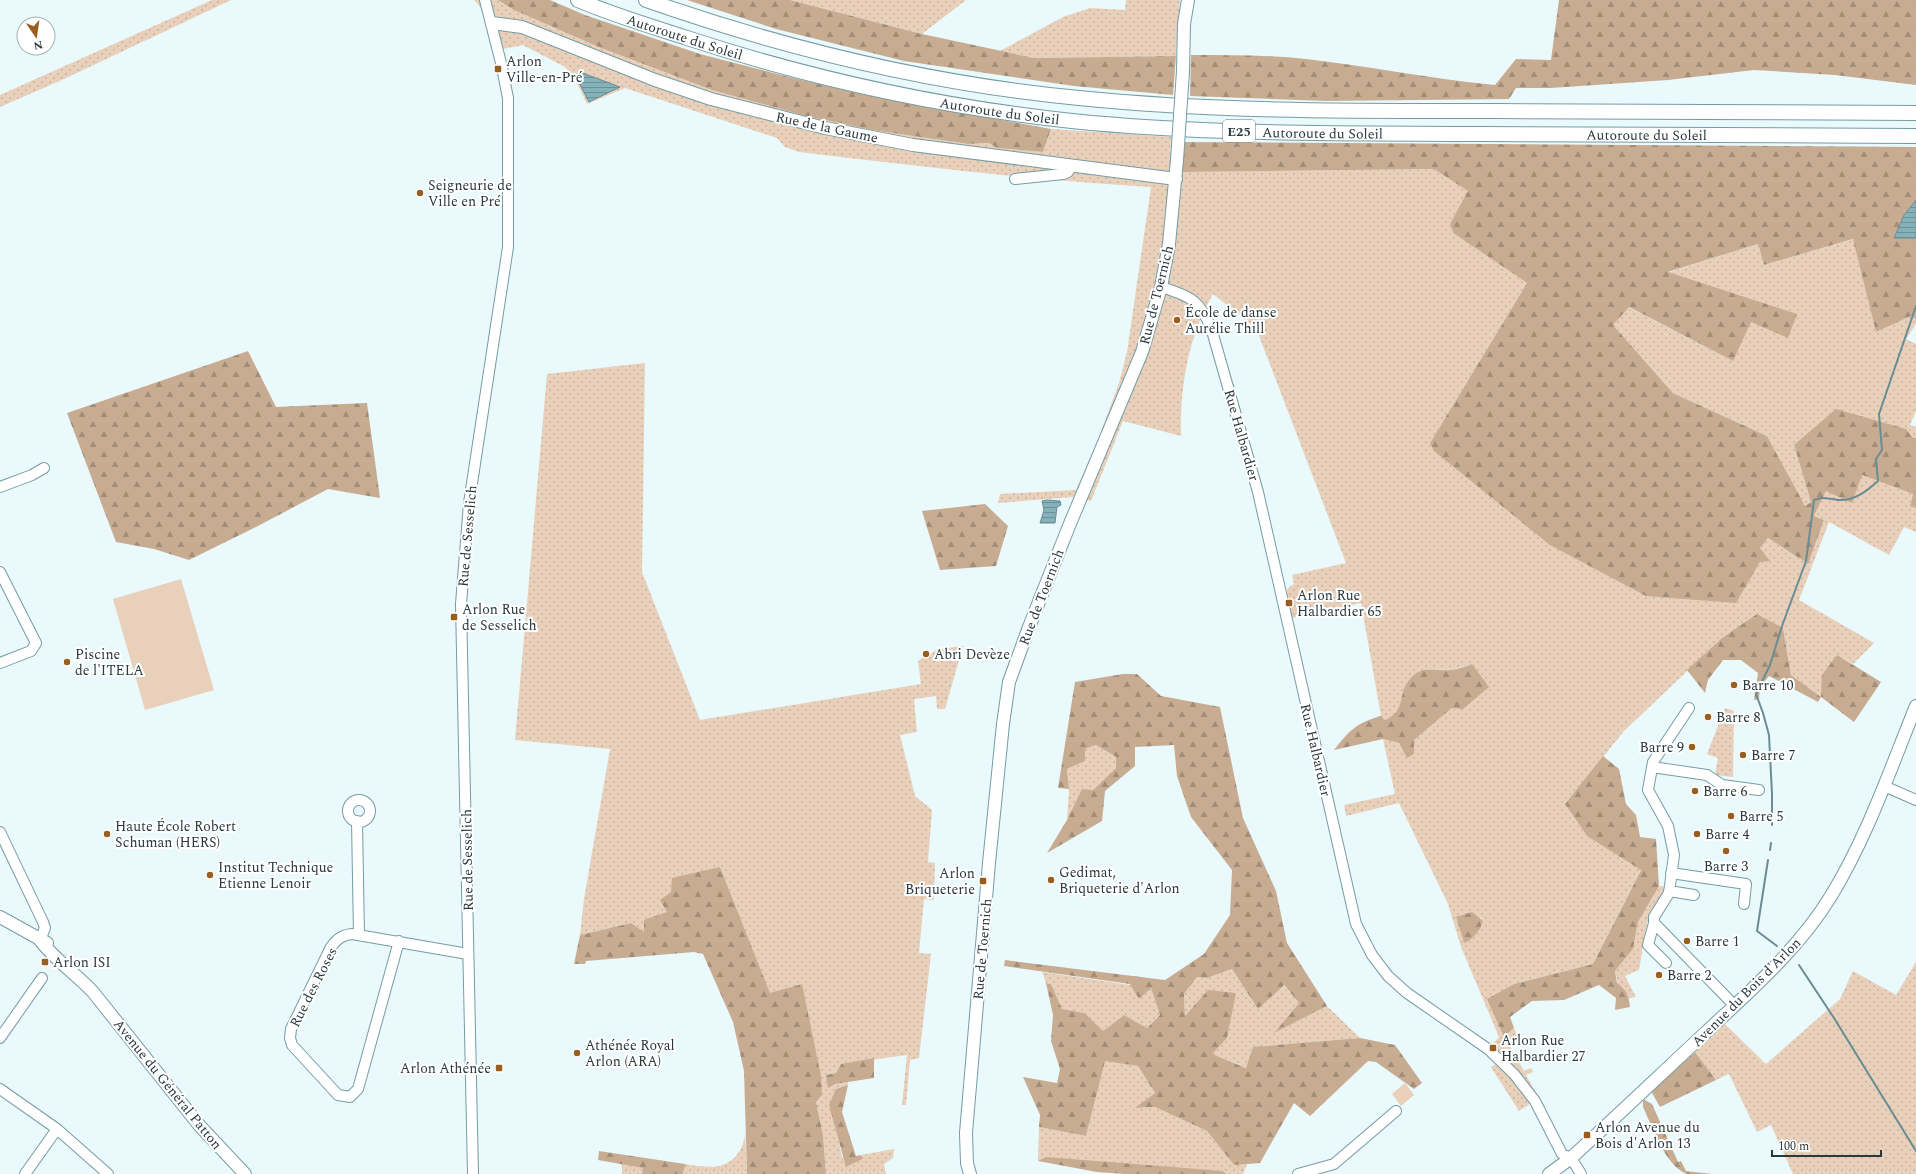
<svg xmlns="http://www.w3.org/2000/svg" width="1916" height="1174" font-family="Spectral,serif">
	<defs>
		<pattern id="grass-dots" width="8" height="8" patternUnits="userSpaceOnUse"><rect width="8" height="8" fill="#e9d0ba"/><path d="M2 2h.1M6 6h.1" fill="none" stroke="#c8b3a1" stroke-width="1.8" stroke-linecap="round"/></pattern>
		<pattern id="forest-firs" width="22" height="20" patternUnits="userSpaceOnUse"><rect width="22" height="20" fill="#c8ac92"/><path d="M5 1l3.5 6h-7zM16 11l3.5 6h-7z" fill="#a28d78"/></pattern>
		<pattern id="water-rules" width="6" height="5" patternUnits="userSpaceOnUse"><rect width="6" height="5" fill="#85b1b9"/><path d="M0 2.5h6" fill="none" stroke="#6d9198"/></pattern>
	</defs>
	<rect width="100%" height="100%" fill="#e9f9fc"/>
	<!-- grass -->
	<path fill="url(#grass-dots)" fill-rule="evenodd" d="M212,0H231L64,79L0,107V95Z
		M474,0H498L514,10L601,48L712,90L806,116L872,130L968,144L989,143L997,148L1043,152L1051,129L1171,137L1170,159L1184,161L1183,172L1434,169L1469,191L1450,224L1453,233L1527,283L1430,443L1736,602L1760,562V548L1768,538L1808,564L1824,520L1814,516L1826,491L1862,475L1913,494L1910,505L1916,508V532L1904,527L1889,555L1829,522L1799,600L1874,643L1853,664L1837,655L1821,697L1791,675L1783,628L1722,638L1624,731L1565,804L1587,836L1641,869L1593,964L1514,984L1504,1037L1514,1028L1517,1036L1509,1045L1524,1071L1531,1068L1533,1072L1526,1075L1539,1098L1519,1111L1491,1067L1501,1060L1488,1049L1499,1037L1461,947L1448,904L1399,803L1346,816L1344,805L1395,794L1383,739L1399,743L1407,757L1414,754V740L1452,708L1472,664L1451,670L1427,669L1404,690L1401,705L1393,717L1385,720L1381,716L1361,603L1292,618L1286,594L1288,588L1294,584L1292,575L1346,563L1256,328L1213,294C1188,338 1180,385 1181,436L1123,421L1091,501L1073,497L998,503L1000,494L1076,490L1096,445L1119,383L1127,352L1151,187C1033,180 916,166 799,152L785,147L777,138L625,88L587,104L575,79L565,67L523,45L503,49L495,57C491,39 488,13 474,0ZM1456,917L1482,918L1464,943Z
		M790,0H966L922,34Z
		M1126,0H1180L1176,56L1034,58L1000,51L1063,17L1090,8L1125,10Z
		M1854,239L1876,332L1911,316L1916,319V324L1906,339L1916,344V411L1910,425L1916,427V438L1912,437L1794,445L1811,502L1804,506L1767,436L1673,393L1613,325L1628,307L1733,361L1667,273L1758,244L1764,265Z
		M645,363L642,572L700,720L921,684L918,661L938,649L963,646L945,709H937L936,696L914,699L917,732L900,735L915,796L932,810L928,862L935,863L934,900L924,899L919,953L931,954L919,1058L910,1060L906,1105H902L907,1055L841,1064L836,1073L826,1075L835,1084L848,1082V1085L836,1089L837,1133L842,1157L861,1159V1155L894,1149L893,1158L884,1164L886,1174H826L823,1135L816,1102L802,984L770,994L720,867L671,892L667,912L644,933L631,923L580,935L584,899L610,749L515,740L547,374Z
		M1725,708L1734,711L1733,777L1715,775L1718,758L1707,754Z
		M1096,745L1116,757V768L1093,790L1067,820L1069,789L1067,769L1085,761V749Z
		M1659,886L1665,887L1663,898L1647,923L1639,970L1625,976L1636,997L1629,998L1624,988L1618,984L1615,971L1633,949L1638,922Z
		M1916,962V1174H1793L1771,1125L1757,1132L1729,1074L1716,1080L1695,1052L1725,1024L1766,1064L1840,999L1853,971L1896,995Z
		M1232,969L1258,1009L1283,985L1299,1003L1275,1032L1327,1006L1360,1038L1253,1047L1247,1068L1211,1054L1185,1016L1184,994L1197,977L1207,978Z
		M1042,972L1151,988L1160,1015L1147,1028L1124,1015L1103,1031L1085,1013L1062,1009L1051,984L1046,983Z
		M1105,1060L1138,1066L1155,1093L1136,1108L1155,1107L1207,1131L1234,1165L1247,1164L1243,1174H1226L1223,1171L1038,1161L1039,1127L1086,1136Z
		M745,1135L747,1174H683L685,1164C704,1167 726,1172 739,1152C742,1148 744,1140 745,1135Z
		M622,1164L643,1168L642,1174H622Z"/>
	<!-- forest -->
	<path fill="url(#forest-firs)" d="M498,0H550L585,15L700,54L793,78L871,96L1051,129L1043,152L997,148L989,143L968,144L872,130L806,116L712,90L601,48L514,10Z
		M687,0H790L922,34L1034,58L1176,56L1173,95L1074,86L904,61L776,29Z
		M1559,0H1916V85L1835,75L1754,70L1668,80L1551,88H1516L1509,99L1326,101L1190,96L1191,55C1229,55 1267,55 1306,59C1369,66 1432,79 1495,85L1516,59L1551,60Z
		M1185,142L1916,147V200L1904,215L1895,238H1916V319L1911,316L1876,332L1853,239L1764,265L1758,244L1668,272L1797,314L1788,338L1751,322L1733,361L1629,307L1613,325L1673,393L1767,436L1805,506L1811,502L1794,445L1836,409L1906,429L1912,437L1916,438V508L1910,506L1913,494L1862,475L1852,503L1826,491L1814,516L1824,520L1808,564L1768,538L1760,548L1770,561L1760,562L1736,603L1646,596L1550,545L1434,451L1430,443L1527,283L1453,233L1450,224L1468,191L1434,169L1182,172Z
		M248,351L276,407L367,403L380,498L328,489L258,526L189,560L154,549L116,542L67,413Z
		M985,504L1008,526L996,566L940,570L922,511Z
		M1757,614L1783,628L1791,675L1821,697L1822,675L1837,655L1881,682L1854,722L1821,697L1818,702L1769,676L1760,687L1759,699L1754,700L1758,673L1741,660H1723L1708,680L1705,693L1687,670L1722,638Z
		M1472,664L1489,687L1463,709L1452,708L1414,740V754L1407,758L1399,743L1383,739L1334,750C1350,730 1356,723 1381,716L1385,720C1407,711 1397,693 1410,679C1423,664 1436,672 1451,670C1458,669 1466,666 1472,664Z
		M1123,674H1137L1161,696L1220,707L1243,818L1276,891L1287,943L1327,1006L1274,1033L1299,1003L1284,985L1258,1009L1232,969L1207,978L1197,977L1184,994L1185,1016L1208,990L1236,993L1227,1038L1212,1054L1246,1068L1253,1047L1360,1038L1395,1045L1422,1083L1414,1089L1376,1062L1368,1061L1310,1116L1294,1103L1260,1163L1234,1165L1207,1131L1155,1107L1135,1108L1155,1093L1138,1066L1105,1061L1086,1136L1039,1127L1040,1115L1023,1077L1057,1083L1060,1069L1051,1041L1053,1015L1046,983L1051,984L1062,1009L1085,1013L1103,1031L1124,1015L1147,1028L1160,1015L1151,988L1139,999L1130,984L1004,966L1005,960L1165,980L1204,954L1230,915L1232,870L1191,817L1177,776L1174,745L1135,747V766L1105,791L1102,821L1047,853L1067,820L1082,789L1093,790L1116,768V757L1096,745L1085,749V761L1067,769L1069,789L1058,788L1075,682Z
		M1603,756L1619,769L1626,804L1636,815L1640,837L1656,839L1659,886L1638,922L1633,949L1615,971L1617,983C1627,989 1629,997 1630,1007L1615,1010L1616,998L1599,985L1564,1000L1532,1001L1510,1017L1514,1028L1504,1037L1487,999L1514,984L1593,964L1641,870L1587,836L1565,804Z
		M720,867L770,993L802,984L821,1076L822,1095L816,1102L823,1135L826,1174H747L744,1071L733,1022L703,954L694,952L586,961L585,964H574L580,935L631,923L644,932V920L667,912L660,900L671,892L672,878Z
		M1472,912L1482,920C1483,929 1471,941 1464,943L1456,917Z
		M1695,1052L1716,1080L1660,1107L1651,1091Z
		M874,1058V1078L835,1084L828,1088L826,1075L836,1073L841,1064Z
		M848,1085L842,1112L856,1156L861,1155L862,1159L846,1167L829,1105L836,1089Z
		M1643,1099L1652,1104L1678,1162L1681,1161L1686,1171L1712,1174C1705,1174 1694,1174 1687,1174C1665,1166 1652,1126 1643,1107Z
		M599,1151L685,1164L683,1174H642L643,1168L598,1160Z
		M1046,1157L1223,1171L1226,1174H1125L1097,1172L1038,1161Z"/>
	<!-- garden -->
	<path fill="#e9d0ba" d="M181,579L214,690L145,710L113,599Z
		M1405,1083L1414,1095L1401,1106L1392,1094Z"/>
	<!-- water -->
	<path fill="url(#water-rules)" stroke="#698d93" d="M580,72L620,87L589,102L575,75Z
		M1916,200V238H1894L1904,215Z
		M1047,500L1060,501L1061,505L1057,507L1055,523H1040L1044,510L1042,501Z"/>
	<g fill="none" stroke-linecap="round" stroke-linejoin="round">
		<!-- stream -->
		<path stroke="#698d93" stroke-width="2" d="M1772,825V794L1769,735L1763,713L1756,694L1770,665L1782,626L1806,561L1814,500C1825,496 1827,499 1839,500C1854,501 1867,491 1878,481L1876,459L1882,450L1879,414L1916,306
			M1770,850L1771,843
			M1768,860L1757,931L1777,946
			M1799,965L1834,1018L1916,1151"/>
		<!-- minor casing -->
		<g stroke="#759ca4" stroke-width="12">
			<path id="minor" d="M1015,179L1063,174L1068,172L1072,165
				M1161,287C1191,296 1201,301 1212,331L1258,492L1356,924L1372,955L1388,976L1407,993L1488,1049L1514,1074L1535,1101L1562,1154L1571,1158L1581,1174
				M0,487L32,475L44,468
				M0,572L36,643L31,651L0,663
				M1689,708L1653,762L1648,790L1668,826L1674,855L1669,893L1654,917V923L1735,1006
				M1652,767L1707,775L1722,785L1759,790
				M1884,786L1916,800
				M348 811a11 11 0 1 1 22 0a11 11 0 1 1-22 0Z
				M357,821L359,935
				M0,832L43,922L45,928L40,940
				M1671,873L1746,884L1744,904
				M1669,891L1694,895
				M1654,923L1648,945L1666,963
				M399,941L358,1089L350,1097L338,1095L292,1045L290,1038L291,1029L331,947C337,939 342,935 352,934L468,954
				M0,1038L42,978
				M0,1089L57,1129L108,1174
				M25,1174L57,1129
				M473,1174L461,604L469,503L508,247V98L501,63L485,0
				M1298,1174L1334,1164L1396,1111"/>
		</g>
		<!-- major casing -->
		<g stroke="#759ca4" stroke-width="14">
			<path id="major" d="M492,23L522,27L655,80L711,99L825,128L913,145L1176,179
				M1183,71L1184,24L1188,0
				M0,917L47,943
				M40,940C54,959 77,975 93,992L199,1125L245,1174
				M970,1174L967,1163L966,1133L989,863L1003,724L1009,682L1029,627L1069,526L1142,352L1161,287L1169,244L1177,160
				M1549,1174L1571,1158C1616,1117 1660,1075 1704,1034C1749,992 1798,950 1831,896C1867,837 1890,770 1916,706"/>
		</g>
		<!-- highway casing -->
		<g stroke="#759ca4" stroke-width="16">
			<g id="highway">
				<path id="s1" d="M578,0C613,15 650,26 687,38C812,79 942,107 1072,121C1208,135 1344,133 1480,134C1626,135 1771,135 1916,136"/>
				<path d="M646,0C786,49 931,84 1079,98C1218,112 1358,111 1497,111C1637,112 1776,112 1916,113"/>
			</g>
		</g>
		<!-- minor -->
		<use href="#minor" stroke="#fff" stroke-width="10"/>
		<!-- major -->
		<use href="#major" stroke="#fff" stroke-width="12"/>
		<!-- highway -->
		<use href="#highway" stroke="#fff" stroke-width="14"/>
		<!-- major-bridge casing -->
		<g stroke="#759ca4" stroke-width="14" stroke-linecap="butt">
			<path id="major-bridge" d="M1177,160L1183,71"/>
		</g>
		<!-- major-bridge -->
		<use href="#major-bridge" stroke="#fff" stroke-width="12"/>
	</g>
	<!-- markers -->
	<g fill="#995e1d" stroke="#fff" stroke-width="1.5">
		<rect x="494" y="65" width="8" height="8" rx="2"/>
		<circle cx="420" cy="193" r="4"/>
		<circle cx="1177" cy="320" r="4"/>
		<rect x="1285" y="599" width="8" height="8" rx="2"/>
		<rect x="450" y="613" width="8" height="8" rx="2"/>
		<circle cx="926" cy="654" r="4"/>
		<circle cx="67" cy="662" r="4"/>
		<circle cx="1734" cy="685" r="4"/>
		<circle cx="1708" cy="717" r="4"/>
		<circle cx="1692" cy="747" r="4"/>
		<circle cx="1743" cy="755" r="4"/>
		<circle cx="1695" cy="791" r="4"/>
		<circle cx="1731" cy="816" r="4"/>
		<circle cx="107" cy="834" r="4"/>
		<circle cx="1697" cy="834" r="4"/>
		<circle cx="1726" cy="851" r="4"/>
		<circle cx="210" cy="875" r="4"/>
		<circle cx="1051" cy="880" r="4"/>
		<rect x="979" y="877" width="8" height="8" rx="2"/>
		<circle cx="1687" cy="941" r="4"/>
		<rect x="41" y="958" width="8" height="8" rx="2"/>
		<circle cx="1659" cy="975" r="4"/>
		<rect x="1489" y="1044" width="8" height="8" rx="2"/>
		<circle cx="577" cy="1053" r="4"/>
		<rect x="495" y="1064" width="8" height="8" rx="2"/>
		<rect x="1583" y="1131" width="8" height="8" rx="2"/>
	</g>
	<g text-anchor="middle" stroke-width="4" stroke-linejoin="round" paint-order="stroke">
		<!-- shield labels -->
		<rect fill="#fff" stroke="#687476" stroke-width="1" x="1223" y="120" width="32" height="22" rx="3"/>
		<g font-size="13" font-weight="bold" fill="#28383b">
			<text x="1239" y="136">E25</text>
		</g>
		<!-- street labels -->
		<g font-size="14" fill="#28383b" stroke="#fff">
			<text dy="5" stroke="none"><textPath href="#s1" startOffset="113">Autoroute du Soleil</textPath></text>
			<text dy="5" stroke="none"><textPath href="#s1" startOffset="437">Autoroute du Soleil</textPath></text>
			<text transform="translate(827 127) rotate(12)" y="5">Rue de la Gaume</text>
			<text dy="5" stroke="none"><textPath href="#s1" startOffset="761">Autoroute du Soleil</textPath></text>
			<text dy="5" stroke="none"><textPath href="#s1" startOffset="1085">Autoroute du Soleil</textPath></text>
			<text transform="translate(1156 295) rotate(-76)" y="5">Rue de Toernich</text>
			<text transform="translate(1242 435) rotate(74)" y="5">Rue Halbardier</text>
			<text transform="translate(467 536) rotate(-85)" y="5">Rue de Sesselich</text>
			<text transform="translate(1041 597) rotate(-69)" y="5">Rue de Toernich</text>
			<text transform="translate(1316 750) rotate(77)" y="5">Rue Halbardier</text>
			<text transform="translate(467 860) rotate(-91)" y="5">Rue de Sesselich</text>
			<text transform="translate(982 949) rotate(-85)" y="5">Rue de Toernich</text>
			<text transform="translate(313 987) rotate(-63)" y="5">Rue des Roses</text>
			<text transform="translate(1746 992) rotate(-45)" y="5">Avenue du Bois d'Arlon</text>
			<text transform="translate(168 1084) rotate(51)" y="5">Avenue du Général Patton</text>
		</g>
		<!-- poi labels -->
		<g font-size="14" fill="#28383b" stroke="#fff" text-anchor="start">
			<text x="506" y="66">Arlon<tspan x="506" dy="16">Ville-en-Pré</tspan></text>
			<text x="428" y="190">Seigneurie de<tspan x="428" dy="16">Ville en Pré</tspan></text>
			<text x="1185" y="317">École de danse<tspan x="1185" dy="16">Aurélie Thill</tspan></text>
			<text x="1297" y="600">Arlon Rue<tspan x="1297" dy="16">Halbardier 65</tspan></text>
			<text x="462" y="614">Arlon Rue<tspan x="462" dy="16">de Sesselich</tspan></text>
			<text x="75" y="659">Piscine<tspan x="75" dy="16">de l'ITELA</tspan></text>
			<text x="934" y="659">Abri Devèze</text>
			<text x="1742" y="690">Barre 10</text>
			<text x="1716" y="722">Barre 8</text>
			<text x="1684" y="752" text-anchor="end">Barre 9</text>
			<text x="1751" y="760">Barre 7</text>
			<text x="1703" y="796">Barre 6</text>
			<text x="1739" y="821">Barre 5</text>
			<text x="115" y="831">Haute École Robert<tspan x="115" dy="16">Schuman (HERS)</tspan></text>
			<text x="1705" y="839">Barre 4</text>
			<text x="1726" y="871" text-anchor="middle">Barre 3</text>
			<text x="218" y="872">Institut Technique<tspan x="218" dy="16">Etienne Lenoir</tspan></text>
			<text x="1059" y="877">Gedimat,<tspan x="1059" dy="16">Briqueterie d'Arlon</tspan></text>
			<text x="975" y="878" text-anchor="end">Arlon<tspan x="975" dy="16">Briqueterie</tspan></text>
			<text x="1695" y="946">Barre 1</text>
			<text x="53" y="967">Arlon ISI</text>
			<text x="1667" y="980">Barre 2</text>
			<text x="1501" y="1045">Arlon Rue<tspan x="1501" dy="16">Halbardier 27</tspan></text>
			<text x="585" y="1050">Athénée Royal<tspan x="585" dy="16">Arlon (ARA)</tspan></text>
			<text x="491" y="1073" text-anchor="end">Arlon Athénée</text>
			<text x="1595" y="1132">Arlon Avenue du<tspan x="1595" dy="16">Bois d'Arlon 13</tspan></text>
		</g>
	</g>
	<!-- north arrow -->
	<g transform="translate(36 36) rotate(167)"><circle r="19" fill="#ffffff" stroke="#a9afb1"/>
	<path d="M0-3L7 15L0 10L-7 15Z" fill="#995e1d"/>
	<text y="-6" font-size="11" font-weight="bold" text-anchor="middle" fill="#28383b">N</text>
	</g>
	<!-- scale -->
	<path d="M1772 1150v6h109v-6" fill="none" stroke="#28383b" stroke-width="2"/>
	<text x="1778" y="1150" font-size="12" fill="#28383b" stroke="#ffffff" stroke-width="3" paint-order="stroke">100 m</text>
</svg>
